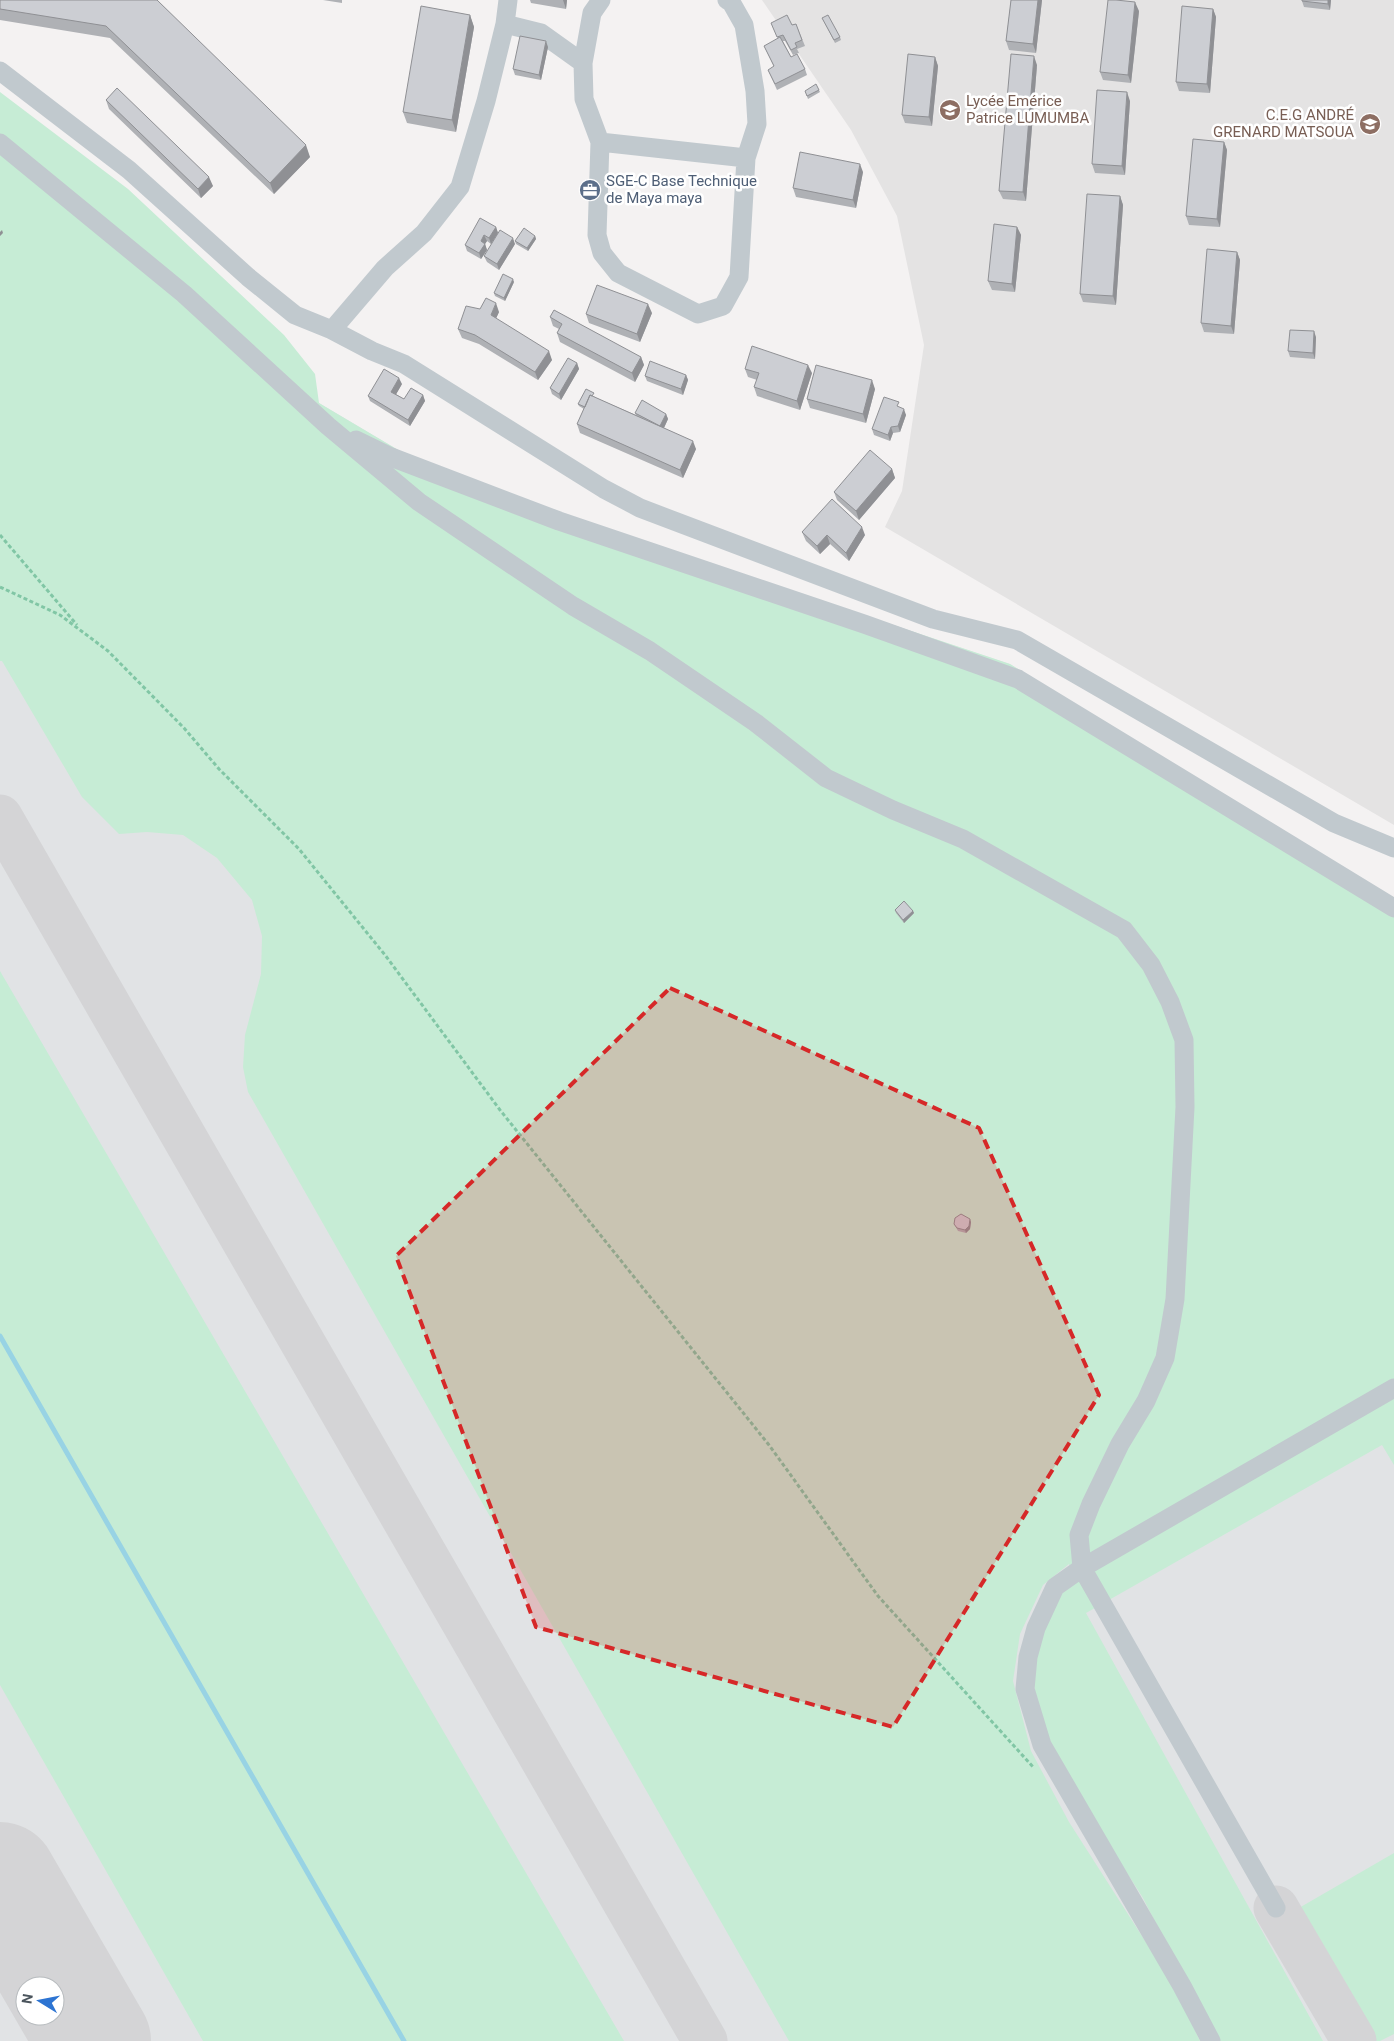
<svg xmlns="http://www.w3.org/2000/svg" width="1394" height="2041" font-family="Roboto,sans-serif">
	<rect width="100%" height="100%" fill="#f4f2f2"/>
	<!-- education -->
	<path fill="#e4e3e3" d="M762,0H1394V825L885,527L902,491L924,345L897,216L851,130Z"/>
	<!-- airport -->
	<path fill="#e1e3e5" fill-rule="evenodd" d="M0,134L319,403L437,473L1010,664L1394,899V2041H0ZM25,1986H55V2016H25Z"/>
	<!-- green -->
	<path fill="#c6ecd5" d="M0,92L128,189L284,335L315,374L319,403L437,473L1010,664L1394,899V1465L1382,1445L1086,1613L1323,2041H1215L1143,1898L1064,1774L1043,1729L1030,1667L1045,1617L1073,1577L1069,1564L1043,1585L1020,1634L1013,1681L1031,1751L1069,1822L1172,1983L1200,2041H789L248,1092L243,1067L245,1035L261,974L262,936L252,900L217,858L183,835L147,832L119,834L82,797L2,661H0Z
		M0,971L624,2041H203L0,1685Z
		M1394,1853V2034L1380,2041H1364L1292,1912Z"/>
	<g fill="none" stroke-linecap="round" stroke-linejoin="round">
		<!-- stream -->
		<path stroke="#98d3e4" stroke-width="5" d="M0,1336L404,2041"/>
		<!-- taxiway -->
		<path stroke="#d4d4d6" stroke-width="45" d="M0,817L705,2041
			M1276,1908L1354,2041"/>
		<!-- runway -->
		<path stroke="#d4d4d6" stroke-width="114" d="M0,1879L94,2041"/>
		<!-- path -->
		<path stroke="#81c6a5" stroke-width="3" stroke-dasharray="4 2.5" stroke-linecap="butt" d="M0,535L77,625
			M0,587L60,615L108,651L184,728L219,769L299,849L385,955L500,1110L769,1445L878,1596L1034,1768"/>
		<!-- minor -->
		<path stroke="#c1c9ce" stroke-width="19" d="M508,0L505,24L486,101L460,187L424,233L385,268L332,330L372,351L404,364L604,489L640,508L933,619L1017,640L1334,823L1394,848
			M727,0L731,2L744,25L755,91L757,124L746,158
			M505,24L541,33L583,63L584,99L600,142L597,235L602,253L618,273L698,314L723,306L739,277L746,158L600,142
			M583,63L592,13L601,0
			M0,71L129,170L248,277L295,315L332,330
			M0,143L184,294L328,426L419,502L573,606L650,651L756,723L826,778L893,810L963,839L1124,930L1151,965L1170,1002L1184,1040L1185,1107L1175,1299L1165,1358L1146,1401L1120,1444L1091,1504L1079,1535L1082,1568L1055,1587L1036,1628L1028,1657L1025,1689L1042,1745L1182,1986L1211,2041
			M356,440L391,457L559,521L864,624L1018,679L1394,908
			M1276,1908L1082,1568L1394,1388"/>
	</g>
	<!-- wall -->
	<path fill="#afb1b5" d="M0,0H157L310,157L274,194L110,38L0,20Z
		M323,0H342V3Z
		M530,0H567L566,9L531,3Z
		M1011,0H1042L1036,53L1009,50L1006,41Z
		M1331,0L1330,10L1304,7L1302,1Z
		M1213,9L1216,17L1210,93L1179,91L1176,82Z
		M1139,11L1131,83L1103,80L1100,72Z
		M470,15L474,27L456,132L407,123L403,112Z
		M822,18L840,37L841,40L835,43Z
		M771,23L792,25L796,24L805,46L797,49L799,53L793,55L785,41H783L791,57L805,69L807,75L777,90L768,70L774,67L764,46L778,39Z
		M548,47L541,80L515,75L513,69Z
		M935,57L938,66L932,126L905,123L902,115Z
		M1037,65L1026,201L1003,199L999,191Z
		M819,90L820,92L808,99L805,91Z
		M106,100L213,186L201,198L109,109Z
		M1130,101L1125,175L1095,173L1092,164Z
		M1224,142L1227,150L1220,227L1189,225L1186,216Z
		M863,172L856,208L796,197L793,188Z
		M1120,196L1123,205L1116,305L1083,302L1080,294Z
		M496,227L498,233L491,244L487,241L485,244L487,250L481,259L467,251L465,245Z
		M1017,227L1021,235L1015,292L992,290L988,281Z
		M535,236L536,239L528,251L516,244L515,241Z
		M515,244L499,270L487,262L484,256Z
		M1237,252L1240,260L1234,334L1204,332L1201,323Z
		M514,282L505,301L495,296L494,293Z
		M480,309L499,312L496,318L552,360L538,380L479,344L462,338L458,329Z
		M652,313L640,342L589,323L586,314Z
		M550,317L641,357L644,365L635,382L560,342L557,333L559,329L553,326Z
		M1316,337L1315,359L1290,357L1288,351Z
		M577,363L579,369L561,400L552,394L550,388Z
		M745,369L812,373L800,410L757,396L754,387L757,380L748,377Z
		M686,375L688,380L683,395L647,381L645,376Z
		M402,384L396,394L404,399L423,395L425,401L410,426L370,401L368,396Z
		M875,389L866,423L810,408L807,399Z
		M595,396L594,397L636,415L635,413L666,414L668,419L664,428L696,449L683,478L580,433L577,424L584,409L579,406L578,404Z
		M901,408L906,415L900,432L893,433L890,441L874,435L872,429Z
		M892,469L895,478L859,520L837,500L834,492Z
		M802,532L865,535L849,561L830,544L820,554L806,541Z
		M895,910L913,911L914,913L904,923L896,913Z
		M971,1222L970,1229L966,1233L958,1231L954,1224Z"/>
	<!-- shaded-wall -->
	<path fill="#8f9094" d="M563,0H567L566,9Z
		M1038,0H1042L1036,53L1033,44Z
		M1328,0H1331L1330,10L1328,4Z
		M1135,2L1139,11L1131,83L1128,75Z
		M1213,9L1216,17L1210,93L1207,84Z
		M470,15L474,27L456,132L452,120Z
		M546,41L548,47L541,80L539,75Z
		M1034,56L1037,65L1026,201L1023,192Z
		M935,57L938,66L932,126L929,117Z
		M1127,92L1130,101L1125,175L1122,166Z
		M1224,142L1227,150L1220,227L1217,219Z
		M306,145L310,157L274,194L270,183Z
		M860,164L863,172L856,208L853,200Z
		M209,177L213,186L201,198L198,189Z
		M1120,196L1123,205L1116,305L1113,296Z
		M496,227L498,233L491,244L489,238Z
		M1017,227L1021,235L1015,292L1012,284Z
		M2,230L3,233L0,236V232Z
		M484,235L487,241L485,244L487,250L481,259L479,253L481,241Z
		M535,236L536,239L528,251L527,248Z
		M513,238L515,244L499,270L497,264Z
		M1237,252L1240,260L1234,334L1231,326Z
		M513,279L514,282L505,301L504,298Z
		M496,303L499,312L494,323L491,315Z
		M648,304L652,313L640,342L637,334Z
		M1314,331L1316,337L1315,359L1313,353Z
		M549,351L552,360L538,380L535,372Z
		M641,357L644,365L635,382L632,373Z
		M577,363L579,369L561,400L559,394Z
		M808,365L812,373L800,410L797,401Z
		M686,375L688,380L683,395L681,389Z
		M399,378L402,384L394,398L391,392Z
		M872,380L875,389L866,423L863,414Z
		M423,395L425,401L410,426L408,420Z
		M904,409L906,415L900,432L898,426Z
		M666,414L668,419L662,432L659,427Z
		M891,427L893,433L890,441L888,435Z
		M693,441L696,449L683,478L680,470Z
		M892,469L895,478L859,520L856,511Z
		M862,527L865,535L849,561L846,553Z
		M827,535L830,544L820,554L817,546Z
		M913,911L914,913L904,923L903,920Z
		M970,1219L971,1222L970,1229L966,1233L965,1230Z"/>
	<!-- building -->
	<path fill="#ccced3" stroke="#8f9094" d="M0,0H157L306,145L270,183L106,26L0,9Z
		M1011,0H1038L1033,44L1006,41Z
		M1108,0H1116L1135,2L1128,75L1100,72Z
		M1302,0H1328V4L1302,1Z
		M421,6L470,15L452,120L403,112Z
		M1182,6L1213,9L1207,84L1176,82Z
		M787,15L792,25L796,24L802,40L795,43L797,47L791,50L783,35L777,37L771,23Z
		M828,15L840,37L834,40L822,18Z
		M520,36L546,41L539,75L513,69Z
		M780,37L791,57L797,54L805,69L775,84L768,70L774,66L764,46Z
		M908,54L935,57L929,117L902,115Z
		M1011,54L1034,56L1023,192L999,191Z
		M816,84L819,90L807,96L805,91Z
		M117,88L209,177L198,189L106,100Z
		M1097,90L1127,92L1122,166L1092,164Z
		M1193,139L1224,142L1217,219L1186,216Z
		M800,152L860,164L853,200L793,188Z
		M1087,194L1120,196L1113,296L1080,294Z
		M480,218L496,227L489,238L484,235L481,241L485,244L479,253L465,245Z
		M994,224L1017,227L1012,284L988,281Z
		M524,228L535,236L527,248L515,241Z
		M500,230L513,238L497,264L484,256Z
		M1207,249L1237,252L1231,326L1201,323Z
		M503,274L513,279L504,298L494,293Z
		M597,285L648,304L637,334L586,314Z
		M486,298L496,303L491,315L549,351L535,372L475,335L458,329L466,306L480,309Z
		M554,310L641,357L632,373L557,333L562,324L550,317Z
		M1290,330L1314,331L1313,353L1288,351Z
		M752,346L808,365L797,401L754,387L759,373L745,369Z
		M568,358L577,363L559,394L550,388Z
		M650,361L686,375L681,389L645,376Z
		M816,365L872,380L863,414L807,399Z
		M384,369L399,378L391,392L404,399L411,388L423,395L408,420L368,396Z
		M586,389L594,393L592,396L590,395L585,407L578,404Z
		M590,395L693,441L680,470L577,424Z
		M884,397L899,402L897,406L904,409L898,426L891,427L888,435L872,429Z
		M642,400L666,414L660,426L635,413Z
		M870,450L892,469L856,511L834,492Z
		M832,499L862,527L846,553L827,535L817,546L802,532Z
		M904,901L913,911L903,920L895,910Z
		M961,1214L970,1219L969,1226L965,1230L957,1228L954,1224L955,1218Z"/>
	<!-- marked area -->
	<path fill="#d62828" fill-opacity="0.2" stroke="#d62828" stroke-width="4" stroke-dasharray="10 6" stroke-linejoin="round" d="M670,988L979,1128L1099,1395L893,1727L536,1627L396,1256Z"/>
	<!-- icons -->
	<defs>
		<g id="school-disc" transform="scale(1.125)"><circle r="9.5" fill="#8d6e63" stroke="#fff"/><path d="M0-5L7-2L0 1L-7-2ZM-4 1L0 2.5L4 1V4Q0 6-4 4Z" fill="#fff"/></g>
		<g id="office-disc" transform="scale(1.125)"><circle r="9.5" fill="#5c6f8a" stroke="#fff"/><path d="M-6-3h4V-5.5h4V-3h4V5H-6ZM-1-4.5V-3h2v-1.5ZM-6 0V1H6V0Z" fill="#fff"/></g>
	</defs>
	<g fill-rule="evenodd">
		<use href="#school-disc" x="950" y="110"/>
		<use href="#school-disc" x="1370" y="124"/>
		<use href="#office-disc" x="590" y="190"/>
	</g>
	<g text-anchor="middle" stroke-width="5" stroke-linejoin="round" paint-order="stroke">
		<!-- education labels -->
		<g font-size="15" fill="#785e54" stroke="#fff" text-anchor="start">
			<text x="966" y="106">Lycée Emérice<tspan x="966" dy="17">Patrice LUMUMBA</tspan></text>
			<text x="1354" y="120" text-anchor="end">C.E.G ANDRÉ<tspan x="1354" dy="17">GRENARD MATSOUA</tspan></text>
		</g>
		<!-- service labels -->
		<g font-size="15" fill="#4e5e75" stroke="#fff" text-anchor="start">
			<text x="606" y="186">SGE-C Base Technique<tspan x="606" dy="17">de Maya maya</tspan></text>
		</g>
	</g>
	<!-- north arrow -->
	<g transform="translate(40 2001) rotate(280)"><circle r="24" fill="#ffffff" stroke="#b7bbbe"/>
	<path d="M0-4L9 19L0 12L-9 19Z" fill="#2d74d2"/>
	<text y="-8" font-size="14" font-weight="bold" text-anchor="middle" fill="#4b555d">N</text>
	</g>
</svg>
